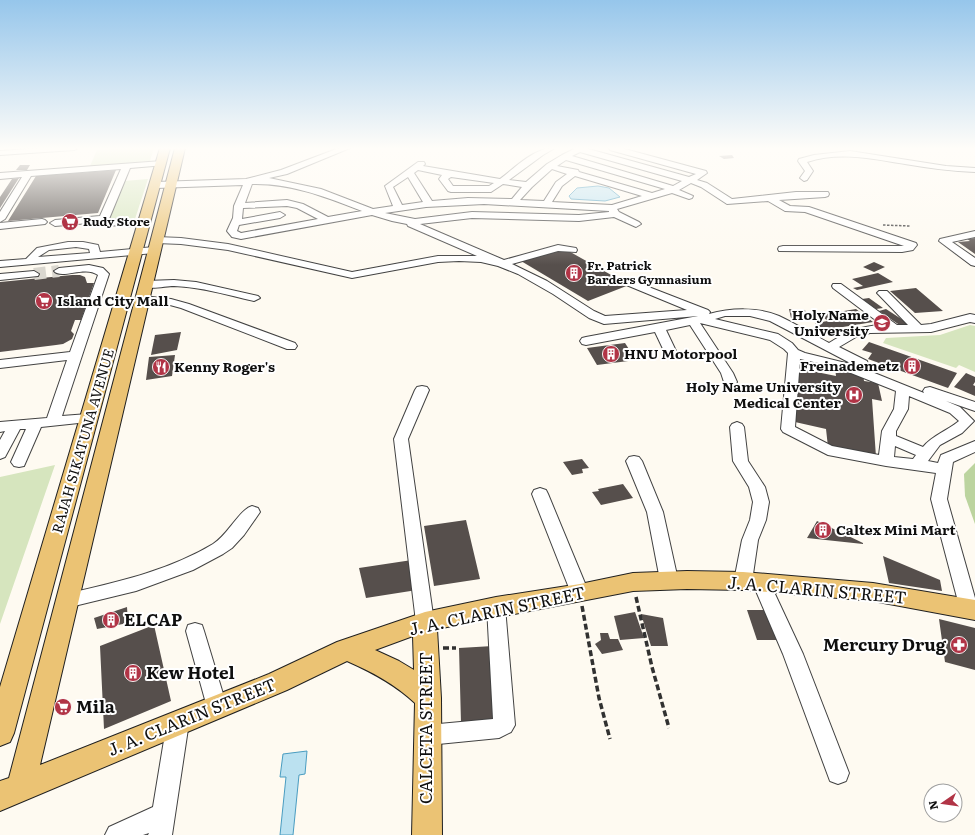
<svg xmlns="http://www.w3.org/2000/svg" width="975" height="835" font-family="Literata,serif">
	<rect width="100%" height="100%" fill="#fefaf1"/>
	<!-- green -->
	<path fill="#d6e5be" d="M127,148H154L150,161L90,166L97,150Z
		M148,179L135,219L110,218L124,181Z
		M970,325L975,326V372L959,365L956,368L883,343L886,338L940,335Z
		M55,465L0,624V477Z"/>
	<!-- forest -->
	<path fill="#bcd49f" d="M975,463V524L965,496L964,474Z"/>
	<!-- water -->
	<path fill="#bbe1f0" stroke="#499cc0" d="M598,186L609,188L620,197L605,201L571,199L569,196L577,188Z
		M307,751L305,774L299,775L293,835H280L286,777H280L283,754Z"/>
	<!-- building -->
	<path fill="#564f4c" d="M732,155L734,158L724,159L719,156Z
		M20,165H30L27,170H16Z
		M116,170L98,213L8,221L36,176Z
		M19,178L0,208V197L12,179Z
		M975,238V254L958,242L970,241L967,239Z
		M565,249L629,285L588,301L521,261L538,255Z
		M874,262L885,267L874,272L863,267Z
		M878,273L893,282L857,290L853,288L863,286L852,279Z
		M72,275H80L85,277L87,283H94L81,320H75L71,331L74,334L72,339L63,344L56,345L0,352V282Z
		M916,288L943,311L915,313L890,291Z
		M869,298L883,308L876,309L862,299Z
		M789,309L805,310L808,319L791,318Z
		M856,309L873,322L837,328L841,331L826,333L815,323L828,321L820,315Z
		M886,309L909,324L901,326L879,311Z
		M181,332L177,350L151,355L155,335Z
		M869,342L957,373L948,388L868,359L872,353L862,350Z
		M625,343L636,360L597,365L587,348Z
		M175,355L172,376L146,380L149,357Z
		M797,368L836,376L835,368L863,373L864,381L878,383L882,401L872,399L876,457L828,447L826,429L795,422Z
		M966,373L975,377V382L973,385L975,386V396L954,387Z
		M582,459L589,468L582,469L583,473L572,475L563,462Z
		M623,484L633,498L601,505L592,492L599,491L598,489Z
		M466,520L480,579L434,586L424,526Z
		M817,521L863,543V544L807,538Z
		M883,556L940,580L942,591L889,583Z
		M412,560L417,590L366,598L359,568Z
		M127,607L128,623L97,629L94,618Z
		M747,610H770L781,640H757Z
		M635,612L644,638L620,640L614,616Z
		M641,614L663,618L668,646H651Z
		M939,619L975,628V670L945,662Z
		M154,625L171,701L104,729L100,646Z
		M600,633H608L610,639H618L623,650L602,654L595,644L601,640Z
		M493,646L498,722L461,723L459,648Z"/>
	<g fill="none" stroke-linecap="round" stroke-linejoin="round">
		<!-- minor-tunnel -->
		<path stroke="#dad7cf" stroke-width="12" stroke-dasharray="12 6" stroke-linecap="butt" d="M34,274L59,271"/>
		<!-- minor casing -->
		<g stroke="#424242" stroke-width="2">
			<path id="minor" d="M42,148H78L74,150L0,155V151Z
				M339,148H350L287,174L269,178L321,189L373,209L393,206L385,186L418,162H424L425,164L423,166L500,179C516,167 535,147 555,148L543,155L509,180L526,182L547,164L562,155L576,148H585L689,177L696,174L610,150L609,148H621L706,171L707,173L697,180L707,183L732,199L796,192H828L829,194L828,196L825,197L779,200L790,206L809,207L916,243L917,245L913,250L902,252L779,251L778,249L779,247L783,246H904L805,212L785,211L768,201L727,204L701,187L691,183L679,190L693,196L692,198L689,199L672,193L617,209L619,212L639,222L641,224L636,227L614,217L579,221L472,218L420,224L504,260L558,245L576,248L577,250L576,252L558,251L512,264L547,281L594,311L605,316L687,310L624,284L623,282L624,280L628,279L708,310L710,312L709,314C730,308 759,307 779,316C796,324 812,334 829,343C847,332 860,326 882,325L833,288L832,286L833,284H841L897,325H908L879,295L877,293L879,291H887L921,325L931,324L970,314L975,315V323L970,322L931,332L870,333L856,337L839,347L867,361L868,364L867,367L862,368L924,393L923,391L925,388L930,387L975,402V411L946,401L960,407L974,421L962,433L940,445L928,461L938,463L941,455L975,441V452L953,462L947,499L975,598V615L969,617L962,614L960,609L931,499L936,473L886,466L828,455L783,432L781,429L788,353L784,349L770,340L700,323L733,373L737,382L735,385H725L721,373L690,325L666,330L676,351L674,354H666L664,351L655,332L586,345L582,344L580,341L582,338L586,337L698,316L604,324L589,318L553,294L518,274L498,266L481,262L459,261L438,262L352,278L228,250L181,244L157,243L152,240L157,237L181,238L228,244L352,272L438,256H477L408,226L407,224L392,221L372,215L241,239L232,237L227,231L233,218L234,206L243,185L156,188L152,185L156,182L246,179L281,170ZM580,152L682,181L673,186L572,156ZM566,160L665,189L652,193L579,172L578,170L557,166ZM552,169L567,174L556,182L544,201L520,200L532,187ZM418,170L442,175L439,179L448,191L451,192H491L503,184L522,187L512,199L468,198L432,201L414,173ZM575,176L642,196L612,205L552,202L562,186ZM408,177L423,202L402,205L393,187ZM451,177L494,183L489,186H453L448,179ZM252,184C291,183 326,197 362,211L328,217L303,204L287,200L245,203ZM484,204L609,211V212L579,215L472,212L415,219L385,213L426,207ZM287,206L297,208L318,219L241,233L237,231L239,225L280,218L285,215L280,212L242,219L243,208ZM725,316H750L770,321L854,365L805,353L798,350L792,343L778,334L715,319ZM800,359L836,367L896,391L894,409L882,431L879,455L832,446L795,427ZM909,396L950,413L959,421C947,431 933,435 923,447L896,436V431L908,409ZM895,446L916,455L913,459L894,457Z
				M850,151L946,166L975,168V172C951,171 928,168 905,164C872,159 840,151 807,162L813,171L807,180L804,181L800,178L805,171L798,161L799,159L814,155Z
				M162,161H165V165L130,168L109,219L143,222L148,225L146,227L105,225L100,222L55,226L50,223L55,220L100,216L121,169L31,176L5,219L0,222V212L22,177L0,179V173Z
				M42,219L45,220L47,222L45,224L0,229V223Z
				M975,231V237L952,242L975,258V266L971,265L939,241L940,239Z
				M68,242H83L98,245L100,252L154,247L159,250L154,253L0,267V261L26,259L37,248ZM76,247L89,249L90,253L38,257L49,250Z
				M89,265L103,268L109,274L62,416L88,414L93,415L95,418L93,421L88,422L41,427L24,466L19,467L14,466L11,462L26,429H20L5,457L0,459V440L5,431L0,432V422L47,418L67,360L0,368V360L70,352L98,275C85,265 62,280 54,271L59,268Z
				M34,271L39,274L38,276L0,280V274Z
				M174,280L196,282L258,296L260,298L254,301C228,295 201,287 174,286C165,286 146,291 141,284L146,281Z
				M142,296L171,299L189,304L295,343L297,346L295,349H287L181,308L170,305L138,301L136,299L138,297Z
				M422,386L427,387L429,390L408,439L434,622L432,628L425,630L418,628L416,622L394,439L415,390L417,387Z
				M737,422L742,424L744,427L748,461L765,487L769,502L766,520L758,540L752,581L749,586L743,588L737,586L734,581L742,540L750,520L753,502L749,487L733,461L730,427L732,424Z
				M634,456L639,457L642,461L663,512L678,580L675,585L669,587L663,585L660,580L647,512L626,461L629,457Z
				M540,488L546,490L548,494L589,593L586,598L580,600L574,598L571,593L532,494L534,490Z
				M252,506L258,508L260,512L244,535L232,548L223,554L193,570L136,591L66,608L60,606L57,601L60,596L66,594C117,582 168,571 213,544C228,535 239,510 252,506Z
				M762,577L768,579L803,654L849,773L846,781L838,784L830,781L783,654L753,584L756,579Z
				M496,599L502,602L505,607L515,725L511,732L499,738L428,745L420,742L417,735L420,728L428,725L493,719L487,607L490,602Z
				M195,623L202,625L204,631L227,707L224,714L217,717L210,714L207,707L186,631L188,625Z
				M178,712L185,715L189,722L172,835H148L149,833L143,835H105L109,827L153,807L167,722L171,715Z"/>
		</g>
		<!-- major casing -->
		<g stroke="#202020" stroke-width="2">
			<path id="major" d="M160,148H170L14,733L10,742L0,746V687Z
				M175,148H185L40,765L269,674L337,642L425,612L496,597L580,584L633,573L687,571L743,572L873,583L975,600V620L873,601L743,590L687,589L633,591L437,629L441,698L442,835H412L415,703C395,684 372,672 347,661L287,690L0,811V781L9,778ZM413,636L414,670L399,661L375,650Z"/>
		</g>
		<!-- path-far1 -->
		<path stroke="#313131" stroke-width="1.5" stroke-dasharray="2.5 1.5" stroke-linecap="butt" d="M883,225L910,226"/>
		<!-- path -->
		<path stroke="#313131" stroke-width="3.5" stroke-dasharray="6 3" stroke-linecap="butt" d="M636,597L652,667L669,728
			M582,606L599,698L610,739
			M443,648H456"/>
		<!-- minor -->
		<use href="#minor" fill="#fff" fill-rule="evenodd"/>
		<!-- major -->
		<use href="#major" fill="#ebc374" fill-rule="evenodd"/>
	</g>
	<!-- sky -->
	<linearGradient id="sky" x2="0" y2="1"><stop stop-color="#96c6eb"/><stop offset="0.56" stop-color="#fffdf9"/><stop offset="1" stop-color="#fffdf9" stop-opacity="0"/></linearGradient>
	<rect width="975" height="265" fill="url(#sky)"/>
	<!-- icons -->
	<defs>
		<g id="supermarket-disc" transform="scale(0.9)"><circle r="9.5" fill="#b13446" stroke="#fff"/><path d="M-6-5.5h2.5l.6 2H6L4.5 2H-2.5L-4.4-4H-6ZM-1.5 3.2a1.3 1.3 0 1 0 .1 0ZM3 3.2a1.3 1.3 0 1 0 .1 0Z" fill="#fff"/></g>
		<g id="building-disc" transform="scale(0.9)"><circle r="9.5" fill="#b13446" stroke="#fff"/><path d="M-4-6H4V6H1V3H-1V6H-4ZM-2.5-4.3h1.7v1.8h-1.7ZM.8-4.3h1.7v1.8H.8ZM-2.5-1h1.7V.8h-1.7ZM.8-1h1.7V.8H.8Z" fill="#fff"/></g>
		<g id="university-disc" transform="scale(0.9)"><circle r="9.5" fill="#b13446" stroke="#fff"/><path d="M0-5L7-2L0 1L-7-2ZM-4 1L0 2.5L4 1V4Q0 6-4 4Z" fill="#fff"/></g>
		<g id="restaurant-disc" transform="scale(0.9)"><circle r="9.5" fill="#b13446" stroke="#fff"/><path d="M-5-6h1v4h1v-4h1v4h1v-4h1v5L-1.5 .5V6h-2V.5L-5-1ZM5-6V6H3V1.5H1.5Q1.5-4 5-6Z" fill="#fff"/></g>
		<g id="hospital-disc" transform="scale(0.9)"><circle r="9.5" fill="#b13446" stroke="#fff"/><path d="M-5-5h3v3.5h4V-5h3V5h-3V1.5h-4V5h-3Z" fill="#fff"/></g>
		<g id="pharmacy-disc" transform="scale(0.9)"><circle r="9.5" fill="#b13446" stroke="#fff"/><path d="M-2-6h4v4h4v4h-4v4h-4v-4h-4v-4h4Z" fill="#fff"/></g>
	</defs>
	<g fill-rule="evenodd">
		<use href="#supermarket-disc" x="70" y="222"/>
		<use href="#building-disc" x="574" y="273"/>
		<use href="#supermarket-disc" x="44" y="301"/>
		<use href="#university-disc" x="882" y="323"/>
		<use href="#building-disc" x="611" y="354"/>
		<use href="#building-disc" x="912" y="366"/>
		<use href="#restaurant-disc" x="161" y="367"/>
		<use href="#hospital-disc" x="854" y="395"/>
		<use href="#building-disc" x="823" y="530"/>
		<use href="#building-disc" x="111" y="620"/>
		<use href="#pharmacy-disc" x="959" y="645"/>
		<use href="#building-disc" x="133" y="673"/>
		<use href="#supermarket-disc" x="63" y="707"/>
	</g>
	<g text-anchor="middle" stroke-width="4" stroke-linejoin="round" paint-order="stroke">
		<!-- far-poi labels -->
		<g font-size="12" font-weight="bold" fill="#0f0f0f" stroke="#fff" text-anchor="start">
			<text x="83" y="226">Rudy Store</text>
			<text x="587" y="270">Fr. Patrick<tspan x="587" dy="14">Barders Gymnasium</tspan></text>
		</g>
		<!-- poi labels -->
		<g font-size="14" font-weight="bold" fill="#0f0f0f" stroke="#fff" text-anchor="start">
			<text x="57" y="306">Island City Mall</text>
			<text x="869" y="320" text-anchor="end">Holy Name<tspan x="869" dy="16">University</tspan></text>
			<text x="624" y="359">HNU Motorpool</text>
			<text x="899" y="371" text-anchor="end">Freinademetz</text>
			<text x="174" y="372">Kenny Roger's</text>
			<text x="841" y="392" text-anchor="end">Holy Name University<tspan x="841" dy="16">Medical Center</tspan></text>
			<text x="836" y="535">Caltex Mini Mart</text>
		</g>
		<!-- street labels -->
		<g font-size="14" fill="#0f0f0f" stroke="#fff">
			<text transform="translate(83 441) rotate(-74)" y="5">RAJAH SIKATUNA AVENUE</text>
		</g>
		<!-- near-street labels -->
		<g font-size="17" fill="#0f0f0f" stroke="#fff">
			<text transform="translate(817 590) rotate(5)" y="6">J. A. CLARIN STREET</text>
			<text transform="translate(497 611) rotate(-12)" y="6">J. A. CLARIN STREET</text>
			<text transform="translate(192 717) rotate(-22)" y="6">J. A. CLARIN STREET</text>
			<text transform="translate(426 728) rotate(-90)" y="6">CALCETA STREET</text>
		</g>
		<!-- near-poi labels -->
		<g font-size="17" font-weight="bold" fill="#0f0f0f" stroke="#fff" text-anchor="start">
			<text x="124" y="626">ELCAP</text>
			<text x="946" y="651" text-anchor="end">Mercury Drug</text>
			<text x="146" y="679">Kew Hotel</text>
			<text x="76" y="713">Mila</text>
		</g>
	</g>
	<!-- north arrow -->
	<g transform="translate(943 803) rotate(257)"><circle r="19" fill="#ffffff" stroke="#9f9f9f"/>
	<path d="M0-3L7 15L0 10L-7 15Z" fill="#b13446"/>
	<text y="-6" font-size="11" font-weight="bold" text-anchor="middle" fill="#0f0f0f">N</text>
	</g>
</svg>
